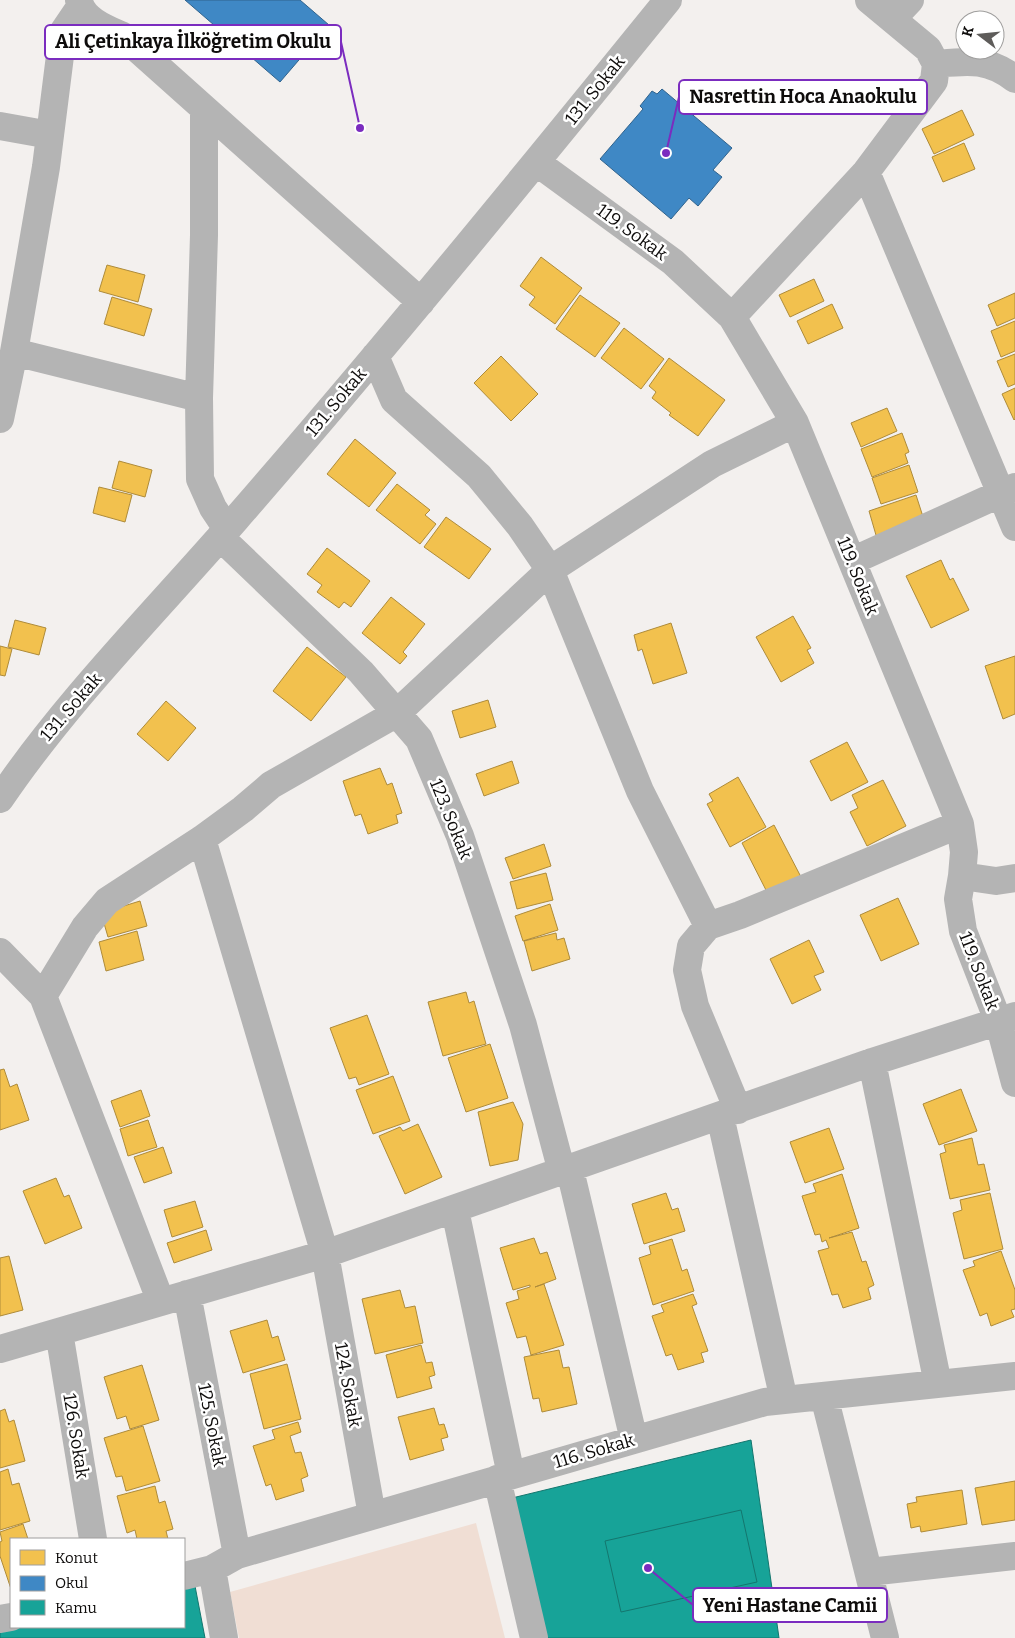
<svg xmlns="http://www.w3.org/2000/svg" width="1015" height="1638" font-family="Bitter,serif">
	<rect width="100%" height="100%" fill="#f3f0ee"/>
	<!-- green -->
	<path fill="#f0ded4" d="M476,1523L505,1638H239L230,1592Z"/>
	<!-- homes -->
	<path fill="#f2c14e" stroke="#ae8b3a" d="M962,110L974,135L934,154L922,129Z
		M964,143L975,169L943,182L932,157Z
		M541,257L582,288L555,324L529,305L535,297L520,286Z
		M107,265L145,275L138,302L99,291Z
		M814,279L824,301L790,317L779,295Z
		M1015,293V318L997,326L988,305Z
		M580,295L620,323L595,357L556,329Z
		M112,297L152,309L144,336L104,324Z
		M832,304L843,328L808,344L797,321Z
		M1015,321V351L1001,357L991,331Z
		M624,328L664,359L641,389L601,358Z
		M1015,354V384L1008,387L997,361Z
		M501,356L538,394L511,421L474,383Z
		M669,358L725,400L698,436L669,415L671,413L652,398L656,392L649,386Z
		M1015,388V419L1014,420L1002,394Z
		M887,408L897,431L861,447L851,423Z
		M902,433L909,452L905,454L908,463L872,477L861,449Z
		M355,439L396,473L369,507L327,474Z
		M119,461L152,470L145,497L112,488Z
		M909,465L918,492L881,504L872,478Z
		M397,484L430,510L425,515L436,524L420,544L376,510Z
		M99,487L132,495L125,522L93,513Z
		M916,495L926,526L878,542L869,511Z
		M446,517L491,549L469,579L424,547Z
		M327,548L370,581L351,607L344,602L339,608L317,592L322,585L307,574Z
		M941,560L950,580L953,578L969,610L931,628L906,576Z
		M391,597L425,624L403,652L407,656L400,664L362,633Z
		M793,616L811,648L807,650L814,663L781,682L756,637Z
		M15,620L46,628L39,655L8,647Z
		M671,623L687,673L653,684L642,649L638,651L634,635Z
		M0,646L12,649L5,676L0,675Z
		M307,647L346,677L311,721L273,691Z
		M1015,656V714L1003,719L985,666Z
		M488,700L496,727L460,738L452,711Z
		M166,701L196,728L168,761L137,734Z
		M847,742L868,782L831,801L810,761Z
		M512,761L519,783L484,796L476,774Z
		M380,768L387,785L392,783L402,813L396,815L398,823L368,834L361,814L355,816L343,781Z
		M738,777L766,827L730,847L707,804L713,801L709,794Z
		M883,780L906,826L867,846L850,812L858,808L852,795Z
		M774,825L801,877L768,894L742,843Z
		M544,844L551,866L513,879L505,858Z
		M546,873L553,900L517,909L510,882Z
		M898,898L919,944L881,961L860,915Z
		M140,901L147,926L108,937L101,913Z
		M550,904L558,930L523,941L515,916Z
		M137,931L144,960L106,971L99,942Z
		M556,933L557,940L564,938L570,959L532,971L524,941Z
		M809,940L824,972L814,976L821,990L792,1004L770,959Z
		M466,992L469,1003L474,1001L486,1044L443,1056L428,1002Z
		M367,1015L389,1074L359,1085L356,1077L349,1079L330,1028Z
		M490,1044L508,1098L466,1112L448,1058Z
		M4,1069L10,1087L17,1084L29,1120L0,1130V1070Z
		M393,1076L410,1121L373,1134L356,1090Z
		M961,1089L977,1131L939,1145L923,1104Z
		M141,1090L150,1116L120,1127L111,1101Z
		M513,1102L523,1124L518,1160L490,1166L478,1112Z
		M148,1120L157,1147L128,1156L120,1129Z
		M418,1124L442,1177L405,1194L379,1136L400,1127L403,1131Z
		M829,1128L844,1169L805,1183L790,1142Z
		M972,1138L978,1165L984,1164L990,1190L950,1199L940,1154L946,1152L944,1145Z
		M163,1147L172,1173L144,1183L134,1157Z
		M842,1174L859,1228L829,1238L852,1232L862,1262L866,1261L874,1285L868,1288L871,1299L843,1308L838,1294L832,1295L818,1251L829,1248L826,1240L822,1242L820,1234L815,1235L802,1196L816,1192L813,1184Z
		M56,1178L64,1197L69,1195L82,1228L45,1244L23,1191Z
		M666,1193L672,1210L678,1208L685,1231L644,1244L632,1204Z
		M990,1193L1003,1249L964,1259L953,1213L962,1210L960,1200Z
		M195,1201L203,1227L172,1237L164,1210Z
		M206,1230L212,1250L174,1263L167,1243Z
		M534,1238L540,1254L547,1252L556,1279L535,1287L544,1284L564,1345L531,1355L526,1336L517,1338L506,1303L519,1299L517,1291L530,1287V1285L513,1290L500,1248Z
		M672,1239L682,1271L687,1269L694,1291L653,1305L639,1258L651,1254L649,1246Z
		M1001,1251L1015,1290V1309L1011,1310L1014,1317L991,1326L987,1313L980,1316L963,1270L975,1266L973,1261Z
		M9,1256L23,1310L0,1316V1258Z
		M400,1290L405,1308L415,1306L423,1343L375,1354L362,1299Z
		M693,1294L697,1304L692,1306L708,1351L701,1353L704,1362L678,1370L672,1354L666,1356L652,1316L664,1312L661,1305Z
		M267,1320L272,1338L278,1336L285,1360L243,1373L230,1331Z
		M421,1345L426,1363L432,1362L435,1375L429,1377L432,1388L397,1398L386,1355Z
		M559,1350L563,1368L569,1367L577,1404L542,1412L539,1398L533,1399L524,1357Z
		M287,1364L301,1419L264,1429L250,1374Z
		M142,1365L159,1420L130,1429L126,1416L117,1419L104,1377Z
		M434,1408L439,1425L444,1424L448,1437L441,1439L444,1450L410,1460L398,1417Z
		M5,1409L9,1422L14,1420L25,1461L0,1468V1411Z
		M298,1422L301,1432L290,1436L295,1453L301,1452L308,1476L301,1479L304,1491L276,1500L271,1484L266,1486L253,1446L275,1439L272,1430Z
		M143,1426L160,1481L126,1491L122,1476L116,1477L104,1438Z
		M8,1469L12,1485L19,1483L30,1521L0,1530V1472Z
		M1015,1481V1520L982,1525L975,1488Z
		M155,1486L159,1503L165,1501L173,1529L166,1531L168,1539H137L135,1530L127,1533L117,1496Z
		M962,1490L967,1524L921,1532L920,1526L911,1528L907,1504L917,1502L916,1497Z
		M23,1524L28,1539H11V1589L0,1556V1542L2,1541L0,1532Z"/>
	<!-- schools -->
	<path fill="#3f88c5" stroke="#30638d" d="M185,0H300L329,25L280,82Z
		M662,89L732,148L713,170L722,177L698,206L689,198L671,219L600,159L643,109L640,106L652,91L657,94Z"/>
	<!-- public -->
	<path fill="#17a398" stroke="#14766e" d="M751,1440L779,1638H544L512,1498Z
		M741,1510L757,1582L621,1612L605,1541Z
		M195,1586L205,1638H0V1625L184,1627V1588Z"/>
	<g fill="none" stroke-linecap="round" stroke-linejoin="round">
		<!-- minor -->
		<path stroke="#b4b4b4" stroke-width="28" d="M79,0C81,19 107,29 123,36L421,302
			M892,19L910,0
			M936,64C968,61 988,58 1015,79
			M204,109V235L199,398L200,479L213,508L227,529
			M0,126L50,135
			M536,162L673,262L732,317L795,423L960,824L964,852L962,876L958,899L963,931L999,1023L1015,1083
			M866,172L1015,527
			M732,317L866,172L934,81L936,64L928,49L869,0
			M14,352L199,398
			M375,356L394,400L479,476L520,526L550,570L640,791L708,926
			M0,419L14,352L46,167L63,32L80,7
			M220,537L361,672L419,739L460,836L523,1025L562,1172
			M852,561L1015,487
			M0,799C67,700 157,610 236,519C384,349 526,175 668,0
			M202,839L325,1254L372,1515
			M962,876L996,881L1015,878
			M0,952L43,996L161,1302
			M43,996L85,927L107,901L202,839L243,809L271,785L397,713L550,570L712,464L795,423
			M872,1062L938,1384
			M738,1110L695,1006L687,970L691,946L708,926L740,915L960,824
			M720,1116L784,1400
			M570,1170L634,1440
			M455,1210L511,1475
			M187,1294L237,1555
			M59,1332L93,1539
			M0,1349L325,1254L872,1062L1015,1016
			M824,1396L885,1638
			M497,1479L534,1638
			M212,1569L224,1638
			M869,1572L1015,1556
			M184,1576L212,1569L237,1555L765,1402L1015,1376
			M0,1619L11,1617"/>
	</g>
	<g text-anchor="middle" stroke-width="5" stroke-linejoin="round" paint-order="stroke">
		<!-- street labels -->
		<g font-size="18" fill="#0e0c0b" stroke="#fff">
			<text transform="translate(595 90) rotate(-51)" y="6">131. Sokak</text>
			<text transform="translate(632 232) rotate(36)" y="6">119. Sokak</text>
			<text transform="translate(336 402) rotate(-50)" y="6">131. Sokak</text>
			<text transform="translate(858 576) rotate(68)" y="6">119. Sokak</text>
			<text transform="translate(71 707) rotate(-49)" y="6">131. Sokak</text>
			<text transform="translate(451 819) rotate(68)" y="6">123. Sokak</text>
			<text transform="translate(979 971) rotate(69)" y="6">119. Sokak</text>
			<text transform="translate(348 1385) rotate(80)" y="6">124. Sokak</text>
			<text transform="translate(212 1425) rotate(79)" y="6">125. Sokak</text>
			<text transform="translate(76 1436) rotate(81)" y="6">126. Sokak</text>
			<text transform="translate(594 1451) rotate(-16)" y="6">116. Sokak</text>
		</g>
	</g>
	<!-- callouts -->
	<path fill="none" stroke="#7b2cbf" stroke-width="2" d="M360 128L341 42M666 153L679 97M648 1568L693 1605"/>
	<g fill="#7b2cbf" stroke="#fff" stroke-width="2">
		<circle cx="360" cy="128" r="5"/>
		<circle cx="666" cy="153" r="5"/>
		<circle cx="648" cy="1568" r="5"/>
	</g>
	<g fill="#fff" stroke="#7b2cbf" stroke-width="2">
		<rect x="45" y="25" width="296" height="34" rx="5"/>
		<rect x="679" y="80" width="248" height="34" rx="5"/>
		<rect x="693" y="1588" width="194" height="34" rx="5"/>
	</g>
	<g font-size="19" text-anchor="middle" font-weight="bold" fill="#0e0c0b">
		<text x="193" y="48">Ali Çetinkaya İlköğretim Okulu</text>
		<text x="803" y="103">Nasrettin Hoca Anaokulu</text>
		<text x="790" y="1612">Yeni Hastane Camii</text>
	</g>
	<!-- legend -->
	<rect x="10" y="1538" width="175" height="90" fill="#ffffff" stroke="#9f9e9d"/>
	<rect x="20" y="1550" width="25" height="15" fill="#f2c14e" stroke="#9f9e9d"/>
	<text x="55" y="1563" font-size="15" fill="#0e0c0b">Konut</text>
	<rect x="20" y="1576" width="25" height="15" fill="#3f88c5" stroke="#9f9e9d"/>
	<text x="55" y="1588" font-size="15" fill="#0e0c0b">Okul</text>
	<rect x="20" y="1600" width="25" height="15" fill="#17a398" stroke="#9f9e9d"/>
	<text x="55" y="1613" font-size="15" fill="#0e0c0b">Kamu</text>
	<!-- north arrow -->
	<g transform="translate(980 35) rotate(286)"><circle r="24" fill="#ffffff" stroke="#9f9e9d"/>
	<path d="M0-4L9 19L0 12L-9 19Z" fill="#5e5c5a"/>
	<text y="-8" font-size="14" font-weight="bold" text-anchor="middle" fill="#0e0c0b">K</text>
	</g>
</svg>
